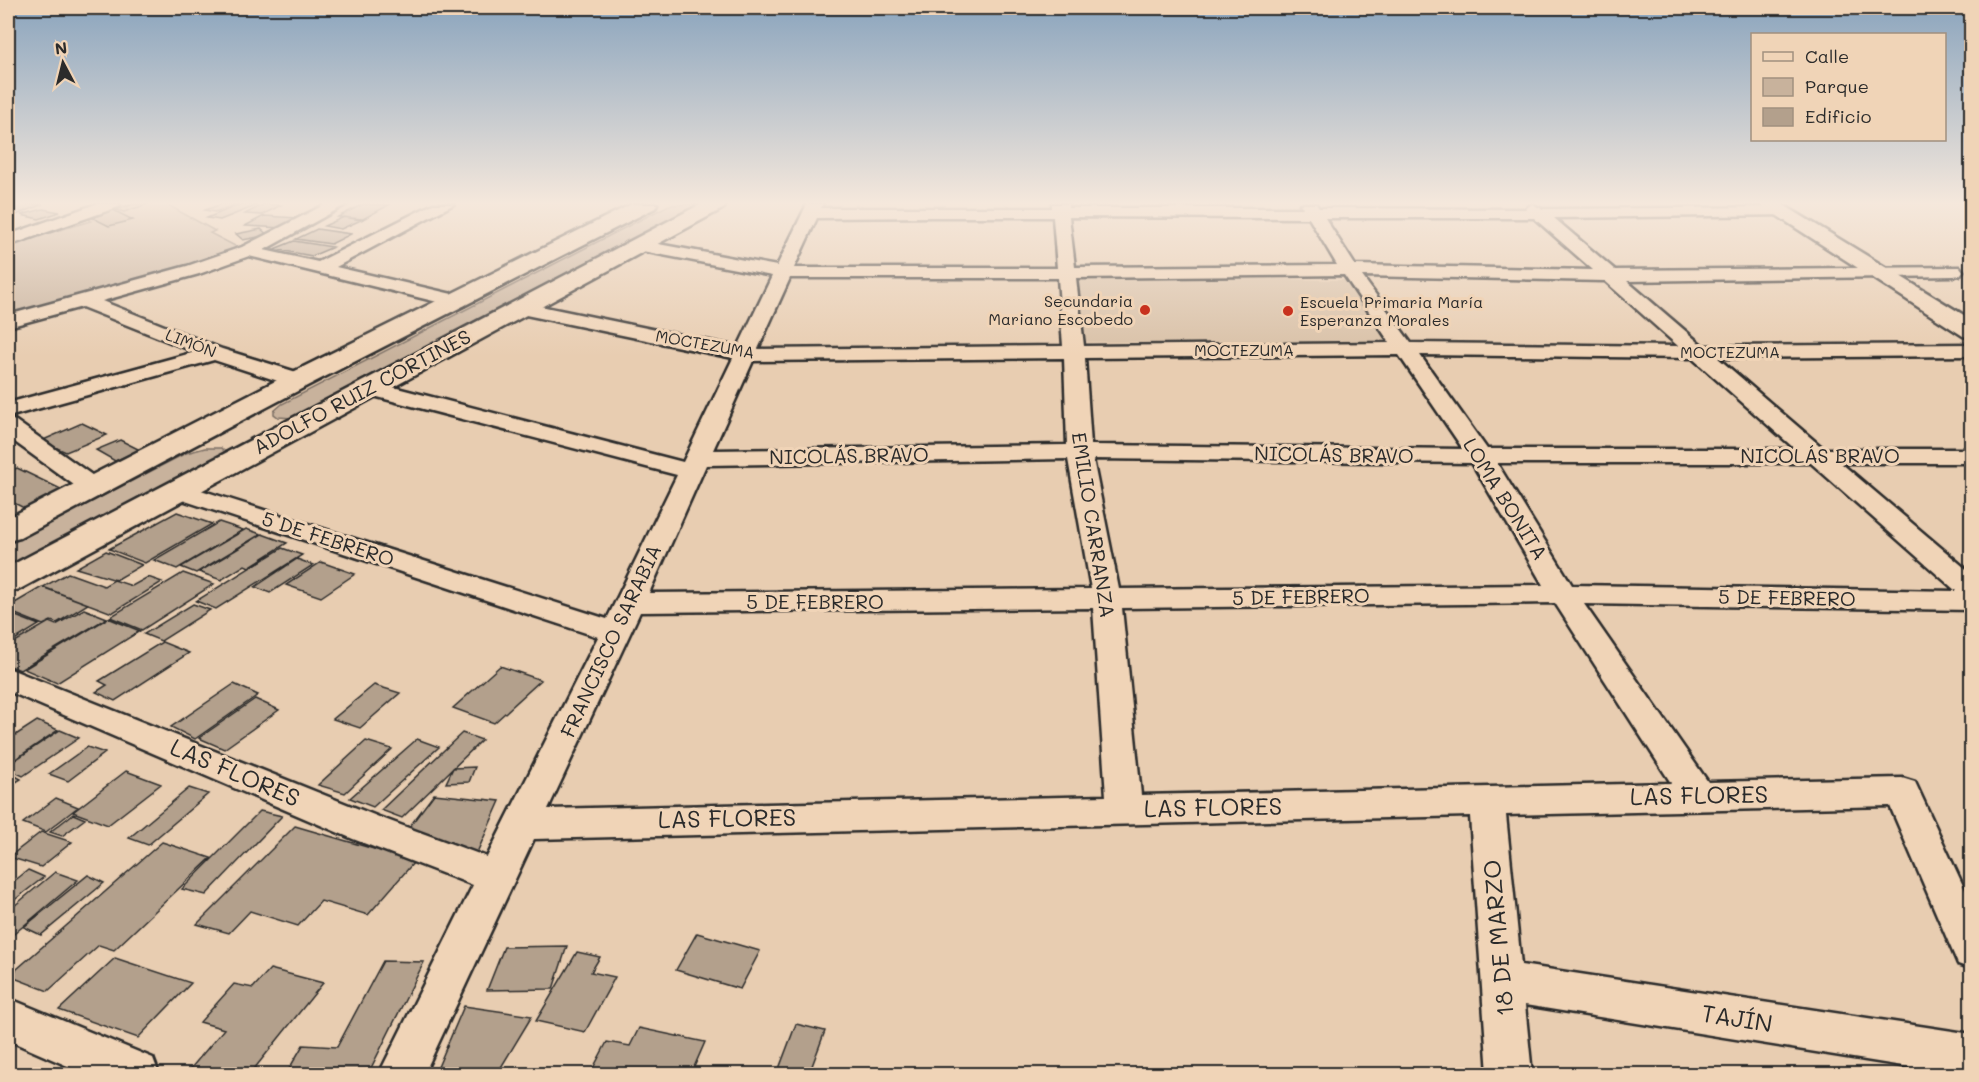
<svg xmlns="http://www.w3.org/2000/svg" width="1979" height="1082" font-family="Mali,sans-serif">
	<rect width="100%" height="100%" fill="#e8cdb1"/>
	<filter id="ink" filterUnits="userSpaceOnUse"><feTurbulence type="fractalNoise" baseFrequency=".0167" numOctaves="2"/><feDisplacementMap in="SourceGraphic" scale="12" xChannelSelector="R" yChannelSelector="G"/><feConvolveMatrix kernelMatrix="1 2 1 2 8 2 1 2 1" color-interpolation-filters="sRGB"/></filter>
	<g filter="url(#ink)">
		<!-- built -->
		<path fill="#d8c0a6" d="M1076,277L1345,280L1387,342H1085Z"/>
		<!-- green -->
		<path fill="#c8b29c" stroke="#7a6e64" stroke-width="1.5" d="M166,204L215,231L210,233L243,250L88,297L8,318V245L91,221L86,216L125,205Z
			M704,204L293,418L278,417L274,414V411L282,404L669,205Z
			M205,448H221L227,454L218,464L8,576V545L186,453Z"/>
		<!-- building -->
		<path fill="#b3a08c" stroke="#2b2b2b" stroke-width="1.5" d="M15,204H43L16,215H8V208Z
			M133,204H148L124,212L116,210Z
			M221,204H238L215,212L205,210Z
			M241,204L258,205L220,220L207,218Z
			M264,204L281,205L262,215L245,214Z
			M363,204L389,205L363,219L338,217Z
			M43,209L60,212L39,219L21,215Z
			M113,210L133,220L109,226L89,216Z
			M264,216L300,218L282,228L245,226Z
			M344,217L361,220L341,229L324,226Z
			M261,229L268,235L243,240L236,234Z
			M317,229L351,234L331,244L296,239Z
			M294,241L333,247L312,256L274,249Z
			M82,423L107,435L66,452L41,441Z
			M120,440L140,450L115,461L96,450Z
			M17,468L67,492L28,510L8,500V472Z
			M177,512L212,524L145,563L109,549Z
			M219,522L243,530L177,569L154,560Z
			M246,529L261,534L196,573L181,567Z
			M262,534L287,543L249,567L245,565L221,580L199,572Z
			M282,548L302,555L216,609L196,601Z
			M106,551L142,565L116,580L76,568Z
			M297,559L313,565L270,593L255,587Z
			M321,562L355,574L321,597L286,585Z
			M68,573L104,586L114,580L132,586L148,577L162,582L112,613L43,587Z
			M183,573L214,584L142,630L110,617Z
			M42,587L88,604L57,623L51,621L43,625L8,611V607Z
			M193,604L210,610L161,641L144,634Z
			M84,609L107,618L20,670L8,665V646L49,622L56,625Z
			M8,613L39,625L8,644V633L10,631L8,630Z
			M108,618L140,631L57,683L24,669Z
			M162,642L189,653L115,701L96,692L107,685L99,681Z
			M500,666L541,680L494,723L453,708Z
			M234,684L258,695L195,739L171,727Z
			M374,685L400,693L360,728L333,719Z
			M255,699L279,710L224,749L199,738Z
			M37,721L58,730L8,764V740Z
			M60,730L79,738L23,776L8,769V765Z
			M462,733L482,740L402,818L381,810Z
			M417,739L439,747L373,807L350,798Z
			M366,741L392,749L345,793L318,785Z
			M87,747L105,753L68,781L49,774Z
			M475,767L469,782L446,783L453,768Z
			M126,771L161,784L108,825L73,812Z
			M8,772L21,779L8,787Z
			M189,788L208,794L148,845L129,838Z
			M434,794L500,801L475,857L407,830Z
			M56,798L78,807L46,832L23,823Z
			M260,811L282,816L206,895L182,889Z
			M73,814L85,819L62,836L50,832Z
			M295,826L415,861L368,915L321,901L298,926L250,911L229,933L197,924Z
			M41,832L72,842L41,867L9,857Z
			M162,842L211,858L114,950L99,945L48,991L9,976Z
			M28,870L44,877L8,905V886Z
			M55,872L78,880L8,939V911Z
			M88,875L104,883L41,935L24,927Z
			M697,933L760,951L740,989L676,970Z
			M567,946L553,989L487,990L504,947Z
			M577,952L600,957L591,972L615,977L585,1032L536,1021Z
			M115,958L191,983L138,1038L59,1010Z
			M383,961L424,962L368,1074H286L303,1045L337,1047Z
			M270,969L323,983L250,1074H215L191,1068L224,1029L200,1022L234,984L253,988Z
			M464,1006L532,1016L497,1074H435Z
			M796,1024L825,1031L809,1074H777Z
			M639,1028L705,1042L691,1074H590L607,1042L630,1046Z"/>
		<g fill="none" stroke-linecap="round" stroke-linejoin="round">
			<!-- minor casing -->
			<g stroke="#2b2b2b" stroke-width="5">
				<path id="minor" d="M96,204H120L118,207L8,246V235Z
					M326,204H347L264,250L318,262L433,204H454L336,267L465,297L467,301L465,305L458,307L249,256L199,274L102,301L222,349L306,375L309,380L306,385L298,386L290,385L214,360L8,417V403L195,352L82,307L8,327V315L187,266L242,247Z
					M807,204H823L821,208H1052V204H1068V208H1303L1300,204H1316L1319,208L1525,209L1532,204L1542,209L1781,207L1789,212L1787,215L1554,218L1615,270L1960,267L1963,271L1960,275L1954,276L1627,281L1703,346L1972,344V356L1718,358L1824,449H1972V463H1841L1972,574V610L1584,604L1708,782L1902,778L1915,782L1972,905V969L1958,964L1890,806L1506,815L1521,965L1972,1034V1074H1952L1525,1005L1532,1074H1488L1470,816L534,839L424,1074H379L473,885L353,839L8,691V668L379,817L487,857L598,637L167,495L163,490L167,485L176,482L185,485L607,619L677,475L362,393L359,388L362,383L370,381L683,462L733,358L521,314L514,312L511,308L514,304L521,302L738,347L772,276L642,251L636,250L633,246L636,242L642,241L777,266ZM932,217H1053L1057,268H794L817,218ZM1069,217L1309,218L1337,265L1075,267ZM1325,218H1534L1593,270L1355,265ZM1344,275L1390,343L1084,346L1076,278ZM1362,276L1605,281L1678,346L1411,343ZM790,278H1058L1063,346L758,349ZM1399,355L1463,449L1091,445L1085,358ZM1420,355L1692,358L1795,449H1487ZM1064,358L1067,445L713,450L753,361ZM1068,459L1091,589L649,593L706,465ZM1093,459L1472,463L1543,585L1119,589ZM1497,463H1811L1956,591L1572,585ZM1555,603L1671,783L1141,795L1122,608ZM1093,608L1106,796L548,809L640,612Z
					M8,419L16,421L103,483L107,488L103,493L94,496L85,493L8,437Z
					M8,998L153,1058L159,1074H86L8,1040Z"/>
			</g>
			<!-- major casing -->
			<g stroke="#2b2b2b" stroke-width="5">
				<path id="major" d="M632,204H657L655,208L307,386L20,538L8,541V518L289,374Z
					M701,204H726L724,208L20,589L8,592V567Z
					M1759,204H1782L1972,320V338L1963,336Z"/>
			</g>
			<!-- minor -->
			<use href="#minor" fill="#f0d4b7" fill-rule="evenodd"/>
			<!-- major -->
			<use href="#major" fill="#f0d4b7" fill-rule="evenodd"/>
		</g>
	</g>
	<!-- sky -->
	<linearGradient id="sky" x2="0" y2="1"><stop stop-color="#8aa4bd"/><stop offset="0.57" stop-color="#f5e8dc"/><stop offset="1" stop-color="#f5e8dc" stop-opacity="0"/></linearGradient>
	<rect width="1979" height="356" fill="url(#sky)"/>
	<!-- markers -->
	<g fill="#c8321e" stroke="#f0d4b7" stroke-width="2">
		<circle cx="1145" cy="310" r="6"/>
		<circle cx="1288" cy="311" r="6"/>
	</g>
	<g text-anchor="middle" stroke-width="6" stroke-linejoin="round" paint-order="stroke">
		<!-- far-poi labels -->
		<g font-size="16" fill="#2b2b2b" stroke="#f0d4b7" text-anchor="end">
			<text x="1133" y="307">Secundaria<tspan x="1133" dy="18">Mariano Escobedo</tspan></text>
			<text x="1300" y="308" text-anchor="start">Escuela Primaria María<tspan x="1300" dy="18">Esperanza Morales</tspan></text>
		</g>
		<!-- far-street labels -->
		<g font-size="16" fill="#2b2b2b" stroke="#f0d4b7">
			<text transform="translate(191 343) rotate(21)" y="6">LIMÓN</text>
			<text transform="translate(705 344) rotate(10)" y="6">MOCTEZUMA</text>
			<text x="1244" y="356">MOCTEZUMA</text>
			<text x="1730" y="358">MOCTEZUMA</text>
		</g>
		<!-- street labels -->
		<g font-size="20" fill="#2b2b2b" stroke="#f0d4b7">
			<text transform="translate(362 392) rotate(-28)" y="7">ADOLFO RUIZ CORTINES</text>
			<text transform="translate(1334 455) rotate(1)" y="7">NICOLÁS BRAVO</text>
			<text transform="translate(849 456) rotate(-1)" y="7">NICOLÁS BRAVO</text>
			<text x="1820" y="463">NICOLÁS BRAVO</text>
			<text transform="translate(1505 499) rotate(58)" y="7">LOMA BONITA</text>
			<text transform="translate(1093 525) rotate(81)" y="7">EMILIO CARRANZA</text>
			<text transform="translate(328 539) rotate(18)" y="7">5 DE FEBRERO</text>
			<text transform="translate(1301 597) rotate(-1)" y="7">5 DE FEBRERO</text>
			<text transform="translate(1787 598) rotate(1)" y="7">5 DE FEBRERO</text>
			<text x="815" y="609">5 DE FEBRERO</text>
			<text transform="translate(611 641) rotate(-65)" y="7">FRANCISCO SARABIA</text>
		</g>
		<!-- near-street labels -->
		<g font-size="24" fill="#2b2b2b" stroke="#f0d4b7">
			<text transform="translate(235 773) rotate(23)" y="8">LAS FLORES</text>
			<text transform="translate(1699 796) rotate(-1)" y="8">LAS FLORES</text>
			<text transform="translate(1213 808) rotate(-1)" y="8">LAS FLORES</text>
			<text transform="translate(727 819) rotate(-1)" y="8">LAS FLORES</text>
			<text transform="translate(1499 938) rotate(-95)" y="8">18 DE MARZO</text>
			<text transform="translate(1737 1019) rotate(9)" y="8">TAJÍN</text>
		</g>
	</g>
	<!-- margin -->
	<rect width="1979" height="1082" fill="none" stroke="#f0d4b7" stroke-width="30"/>
	<rect x="15" y="15" width="1949" height="1052" fill="none" stroke="#2b2b2b" stroke-width="2" filter="url(#ink)"/>
	<!-- legend -->
	<rect x="1751" y="33" width="195" height="108" fill="#f0d4b7" stroke="#a1907f" stroke-width="1.5"/>
	<rect x="1763" y="52" width="30" height="9" fill="#f0d4b7" stroke="#a1907f" stroke-width="1.5"/>
	<text x="1805" y="63" font-size="18" fill="#2b2b2b">Calle</text>
	<rect x="1763" y="78" width="30" height="18" fill="#c8b29c" stroke="#a1907f" stroke-width="1.5"/>
	<text x="1805" y="93" font-size="18" fill="#2b2b2b">Parque</text>
	<rect x="1763" y="108" width="30" height="18" fill="#b3a08c" stroke="#a1907f" stroke-width="1.5"/>
	<text x="1805" y="123" font-size="18" fill="#2b2b2b">Edificio</text>
	<!-- north arrow -->
	<g transform="translate(63 63) rotate(353)" stroke="#f0d4b7" stroke-width="4.5" paint-order="stroke">
	<path d="M0-4.5L10 22L0 15L-10 22Z" fill="#2b2b2b"/>
	<text y="-9" font-size="16" font-weight="bold" text-anchor="middle" fill="#2b2b2b">N</text>
	</g>
</svg>
